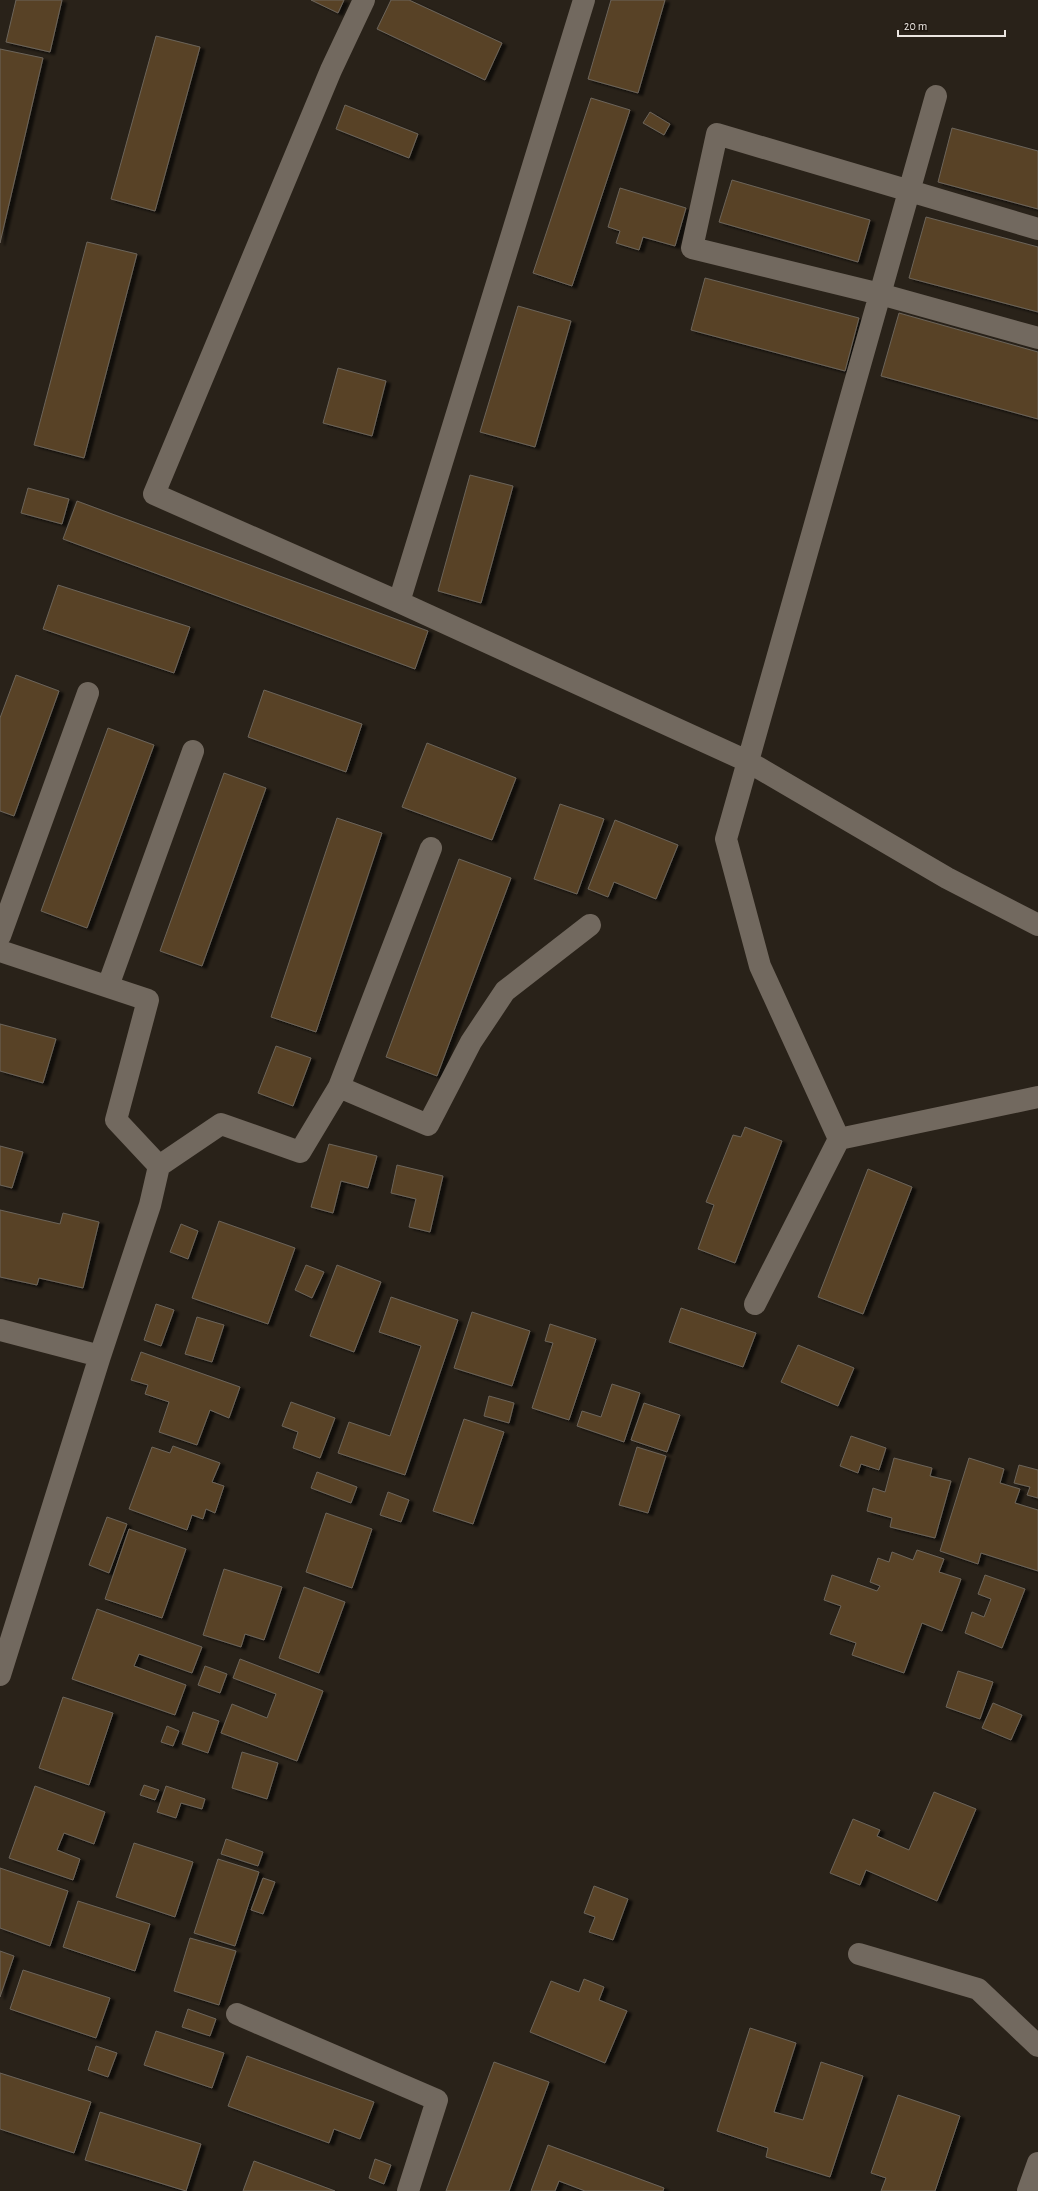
<svg xmlns="http://www.w3.org/2000/svg" width="1038" height="2191" font-family="'Alegreya Sans',sans-serif">
	<defs>
		<filter id="shadow"><feDropShadow dx="4.5" dy="2.5" stdDeviation="1" flood-color="#0009"/></filter>
	</defs>
	<rect width="100%" height="100%" fill="#292219"/>
	<!-- building -->
	<path fill="#584326" stroke="#6c645a" filter="url(#shadow)" d="M16,0H62L50,52L6,42Z
		M311,0H344L338,13Z
		M391,0H409L502,43L485,80L377,29Z
		M611,0H665L638,93L588,79Z
		M156,36L200,47L155,211L111,199Z
		M0,49L43,58L0,243Z
		M591,98L630,110L572,286L533,273Z
		M345,105L418,134L409,158L336,129Z
		M650,112L670,124L664,135L643,123Z
		M952,128L1038,151V209L938,182Z
		M732,180L870,220L858,262L719,222Z
		M620,188L686,208L675,246L643,237L639,250L616,243L620,231L608,227Z
		M926,217L1038,247V312L909,278Z
		M87,242L137,254L84,458L34,445Z
		M705,278L859,318L845,371L691,330Z
		M518,306L571,321L535,447L480,432Z
		M899,313L1038,352V419L881,376Z
		M338,368L386,381L372,436L323,423Z
		M470,475L513,486L481,603L438,591Z
		M28,488L69,499L62,524L21,513Z
		M77,501L428,631L415,669L63,539Z
		M58,585L190,627L174,673L43,629Z
		M16,675L59,691L14,816L0,811V718Z
		M264,690L362,724L346,772L248,737Z
		M108,728L154,745L87,928L41,911Z
		M427,743L516,778L492,840L402,807Z
		M224,773L266,788L202,966L160,951Z
		M560,804L604,819L577,894L534,879Z
		M337,818L382,833L316,1032L271,1017Z
		M615,820L678,845L656,899L614,882L608,897L588,889Z
		M459,859L511,878L437,1076L386,1057Z
		M0,1024L56,1039L43,1083L0,1071Z
		M276,1046L311,1058L293,1106L258,1093Z
		M745,1127L782,1141L735,1263L698,1249L714,1205L706,1202L733,1135L741,1137Z
		M329,1144L377,1156L368,1188L341,1181L333,1213L311,1207Z
		M0,1146L23,1152L12,1188L0,1185Z
		M397,1165L443,1176L430,1232L409,1227L416,1199L391,1193Z
		M868,1169L912,1187L863,1314L818,1297Z
		M0,1210L60,1224L63,1213L99,1222L83,1288L39,1278L37,1285L0,1277Z
		M219,1221L295,1248L268,1324L192,1298Z
		M181,1224L198,1231L188,1259L170,1252Z
		M306,1265L324,1272L312,1298L295,1290Z
		M337,1265L381,1282L354,1352L310,1336Z
		M391,1297L458,1320L405,1475L338,1453L349,1422L390,1436L421,1346L379,1332Z
		M156,1304L174,1310L161,1346L144,1340Z
		M681,1308L756,1333L743,1367L669,1342Z
		M472,1312L530,1331L512,1386L454,1368Z
		M197,1317L224,1325L212,1362L185,1354Z
		M550,1324L596,1339L569,1420L532,1408L553,1343L545,1341Z
		M798,1345L854,1368L838,1406L781,1382Z
		M141,1352L240,1387L229,1418L210,1410L197,1445L159,1432L169,1402L145,1394L148,1385L131,1380Z
		M612,1384L640,1393L624,1442L577,1426L582,1411L601,1417Z
		M489,1396L514,1403L509,1423L484,1416Z
		M291,1402L335,1418L320,1458L293,1448L298,1432L282,1426Z
		M644,1403L680,1415L667,1452L631,1440Z
		M464,1419L504,1432L473,1524L433,1511Z
		M851,1436L886,1448L879,1470L861,1464L858,1473L840,1466Z
		M173,1446L220,1463L212,1482L224,1486L215,1513L206,1509L203,1519L192,1515L187,1530L129,1509L152,1447L170,1453Z
		M637,1447L666,1456L648,1513L619,1505Z
		M894,1458L932,1468L930,1476L951,1481L935,1538L890,1527L892,1518L867,1511L873,1488L885,1492Z
		M969,1458L1004,1469L1000,1483L1020,1489L1015,1503L1038,1510V1571L981,1553L978,1564L940,1551Z
		M1019,1465L1038,1470V1498L1027,1495L1030,1487L1014,1483Z
		M317,1472L357,1487L351,1503L311,1488Z
		M388,1492L409,1500L401,1522L380,1515Z
		M326,1513L372,1529L352,1588L306,1572Z
		M107,1517L127,1524L109,1573L89,1565Z
		M129,1529L186,1549L162,1618L105,1599Z
		M917,1550L944,1559L939,1572L961,1579L942,1631L922,1623L904,1673L852,1655L856,1643L830,1634L841,1606L824,1600L832,1575L877,1591L880,1586L870,1582L878,1558L889,1562L892,1552L913,1560Z
		M224,1569L282,1587L264,1640L245,1634L241,1647L203,1635Z
		M985,1575L1025,1589L1002,1648L965,1633L972,1612L984,1617L991,1599L978,1594Z
		M304,1587L345,1602L319,1673L279,1658Z
		M97,1609L202,1647L192,1673L139,1654L134,1666L186,1685L175,1715L72,1679Z
		M240,1659L323,1691L297,1761L221,1733L232,1704L267,1718L276,1694L233,1678Z
		M205,1666L227,1674L220,1693L198,1685Z
		M958,1671L993,1682L980,1719L946,1707Z
		M63,1697L113,1713L89,1785L39,1768Z
		M993,1703L1022,1715L1011,1740L982,1728Z
		M193,1712L219,1721L208,1753L182,1744Z
		M167,1726L179,1731L173,1746L161,1742Z
		M242,1752L278,1763L267,1799L232,1788Z
		M144,1785L159,1790L155,1800L140,1795Z
		M35,1786L105,1812L94,1844L64,1833L57,1850L80,1859L73,1880L9,1858Z
		M166,1786L205,1799L202,1809L181,1803L176,1818L157,1812Z
		M934,1792L976,1809L937,1901L866,1870L860,1885L830,1873L853,1819L880,1830L877,1836L909,1850Z
		M226,1839L263,1852L258,1866L221,1854Z
		M134,1843L193,1862L175,1917L116,1897Z
		M218,1859L259,1872L235,1946L194,1933Z
		M0,1868L68,1891L50,1946L0,1928Z
		M263,1878L275,1882L263,1914L251,1910Z
		M594,1886L628,1899L613,1940L589,1932L595,1917L584,1913Z
		M78,1901L150,1924L135,1971L63,1947Z
		M190,1938L236,1951L219,2005L174,1991Z
		M0,1951L14,1956L0,1997Z
		M23,1970L110,1998L96,2038L10,2009Z
		M584,1979L604,1987L599,2000L627,2011L605,2063L530,2032L551,1981L579,1992Z
		M188,2009L216,2019L210,2036L182,2027Z
		M750,2028L796,2043L774,2112L803,2120L821,2062L863,2076L830,2177L766,2157L768,2148L717,2131Z
		M156,2031L224,2053L212,2088L144,2065Z
		M96,2046L117,2053L108,2077L88,2070Z
		M247,2056L374,2102L360,2139L334,2129L329,2143L228,2106Z
		M494,2062L549,2082L509,2191H446Z
		M0,2073L91,2102L74,2153L0,2129Z
		M898,2095L960,2116L935,2191H881L886,2178L871,2173Z
		M100,2112L201,2144L186,2191L85,2160Z
		M548,2145L664,2188L663,2191H585L559,2181L555,2191H531Z
		M375,2159L391,2165L384,2184L369,2178Z
		M254,2161L335,2191H243Z"/>
	<g fill="none" stroke-linecap="round" stroke-linejoin="round">
		<!-- minor -->
		<path stroke="#72695f" stroke-width="22" d="M364,0L331,70L154,494L399,602L747,761L947,878L1038,925
			M1038,229L717,134L692,248L880,294L1038,338
			M399,602L584,0
			M0,936L88,693
			M0,951L148,1000L116,1120L159,1166L150,1205L100,1356
			M108,986L193,751
			M339,1087L428,1125L471,1042L505,991L590,925
			M839,1139L760,966L726,839L936,96
			M159,1166L221,1124L300,1152L339,1087L431,848
			M755,1304L839,1139L1038,1097
			M0,1330L100,1356L0,1675
			M859,1954L978,1989L1038,2046
			M237,2014L437,2100L408,2191
			M1028,2191L1038,2163"/>
	</g>
	<!-- scale -->
	<path d="M898 30v6h107v-6" fill="none" stroke="#eae5e0" stroke-width="2"/>
	<text x="904" y="30" font-size="12" fill="#eae5e0" stroke="#1f1810" stroke-width="3" paint-order="stroke">20 m</text>
</svg>
